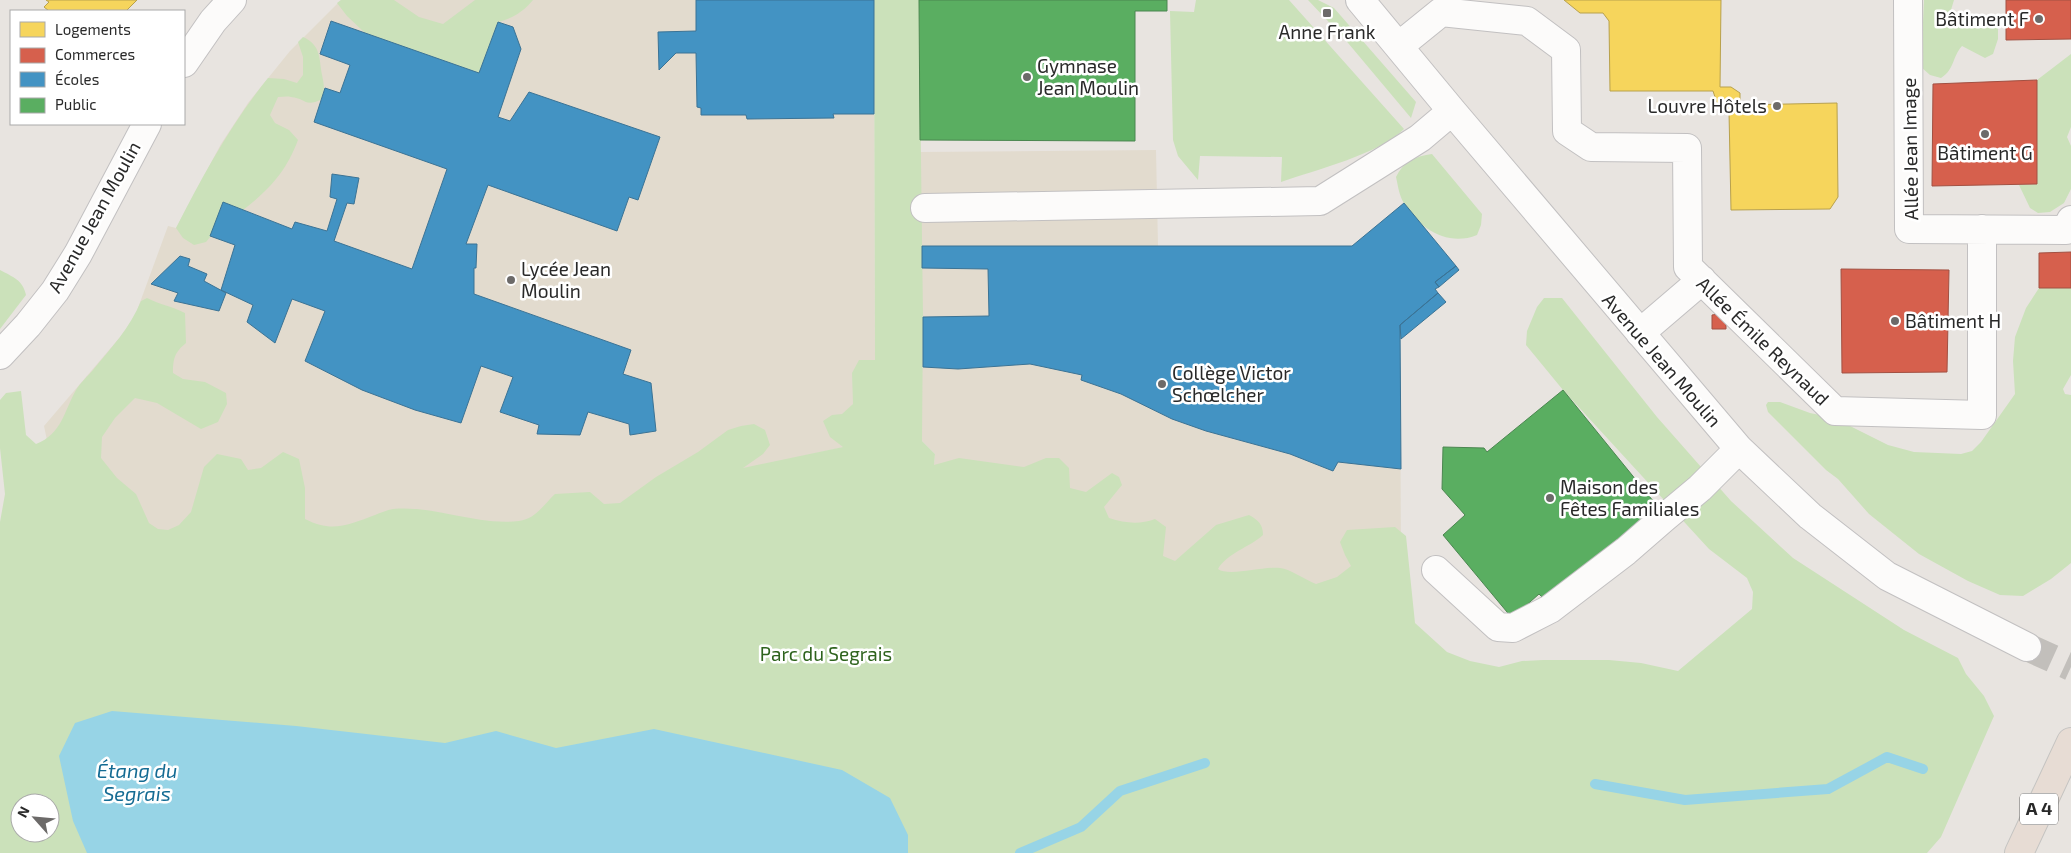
<svg xmlns="http://www.w3.org/2000/svg" width="2071" height="853" font-family="'Exo 2',sans-serif">
	<rect width="100%" height="100%" fill="#e8e4e0"/>
	<!-- education -->
	<path fill="#e2dbce" d="M341,0H874L875,361L844,447L725,473L624,514L193,549L56,483L44,426L121,336L135,316L168,226L176,228L221,144L248,103L290,51Z
		M1156,150L1158,246H1352L1404,203L1456,266L1436,289L1438,293L1400,325L1401,567L1327,606L1174,575L932,486L935,454L922,441L920,152Z"/>
	<!-- green -->
	<path fill="#cbe1ba" fill-rule="evenodd" d="M341,0H394L419,17L443,24L475,0H533C523,12 513,18 498,22L479,73L365,33L347,16L337,3Z
		M874,0H919L923,317L922,441L935,454L934,465L959,458L1024,467L1046,458H1059L1069,468L1070,488L1086,492L1112,473L1119,477L1122,485L1104,507L1109,518C1125,523 1139,525 1155,519L1166,527L1163,556L1175,561L1216,525L1249,515C1258,520 1263,524 1263,535C1250,547 1227,553 1218,569C1229,577 1264,566 1280,568C1290,569 1306,580 1316,584L1337,577L1351,566L1345,555L1340,542L1347,530L1395,527L1406,536L1415,623L1447,652L1470,661L1499,667L1522,661L1543,660H1609L1641,663L1678,671L1752,609L1753,592L1747,578L1709,549L1563,390L1526,345L1527,331L1537,307L1544,298H1562L1657,417L1731,501L1793,558L1904,630L1958,658L1966,674L1984,696L1994,716L1941,837L1927,853H0V522L5,494L0,448V400L6,393L21,391L26,435L36,444C62,434 64,411 76,390C80,383 88,376 93,370C111,348 130,328 141,301L147,298C160,305 172,306 185,313L186,343C175,352 173,358 173,373L183,379L205,382L226,393L227,404L218,422L201,429L157,403L135,398L115,418L102,437L101,458L117,478L136,494L149,523L158,529L168,530L179,525L191,512L204,467L217,454L241,459L248,470L261,468L283,452L299,459L305,488V519C332,533 348,525 375,515C380,513 387,510 393,509C435,505 477,526 519,521C536,519 544,504 555,494L590,492L604,504L620,503L656,477L698,452L728,430L741,426L754,424L765,430L770,445L763,454L743,468L843,447L830,437L823,421L832,415L842,414L853,404L852,373L859,360H875ZM20,803H50V833H20Z
		M1196,0H1289L1404,129C1380,154 1315,170 1281,182L1282,157L1200,156L1198,180L1178,156L1173,140L1170,11L1194,12Z
		M1308,0H1318L1334,8L1416,102L1411,118L1343,37Z
		M1924,0H1954L1951,10L1952,17C1970,16 1982,15 1998,24V39L1993,54L1985,58L1962,46C1952,57 1955,69 1941,78L1930,75L1921,67Z
		M303,37C321,45 319,58 322,75C324,85 325,89 322,99C305,108 305,98 291,97C287,96 282,97 278,97L270,115L275,123L289,130L298,140C286,172 269,190 243,210L223,203L211,236L206,242L194,245L183,238L176,228C203,175 231,124 268,78L284,79L297,83L303,75V57L298,42Z
		M2071,54V127L2067,137L2071,146V189L2064,203L2050,212L2038,213L2030,208L2019,185L2037,184V80Z
		M1432,154L1482,214L1481,225L1477,235C1448,247 1419,229 1404,203C1399,196 1398,185 1396,177C1403,162 1416,156 1432,154Z
		M0,270C13,277 23,280 26,295L0,329Z
		M2039,288H2071V375L2063,389L2065,394L2071,395V563L2051,579L2023,596L2000,595L1968,581L1919,554L1869,514L1838,479L1826,470L1768,412L1766,405L1768,402H1780L1810,413L1834,418L1888,445L1914,452L1961,454L1972,451L1981,442L2015,394L2013,361L2015,337L2026,308Z"/>
	<!-- water -->
	<path fill="#97d4e6" d="M112,711L296,726L445,743L496,731L556,748L654,729L842,770L890,798L908,835V853H87L73,821L59,756L75,723Z"/>
	<!-- homes -->
	<path fill="#f6d55c" stroke="#b8a14d" d="M46,0H137L126,11H49L44,7L49,2Z
		M1564,0H1721L1720,87H1731L1740,93V105L1837,103L1838,197L1830,209L1731,210L1729,112L1722,111L1718,106L1713,91H1610L1609,21L1603,13H1580Z"/>
	<!-- shops -->
	<path fill="#d6604d" stroke="#a25042" d="M2006,0H2071V39L2006,40Z
		M2037,80V184L1932,186L1933,84Z
		M2071,252V288H2039V253Z
		M1841,269L1949,270L1947,372L1842,373Z
		M1726,313V329H1712V315Z"/>
	<!-- schools -->
	<path fill="#4393c3" stroke="#3b7395" d="M696,0H874V114H833L834,118L747,119L746,115H701V108L697,107L696,53H676L659,70L658,32L696,31Z
		M331,21L479,73L498,22L513,27L521,49L498,117L510,121L529,92L660,137L638,200L629,197L617,231L488,185L466,244H477L476,268H474V294L631,350L623,374L651,383L656,431L630,435L629,424L588,412L580,435L537,434L539,425L500,412L513,377L481,366L461,423L415,410L362,390L305,361L325,311L292,299L275,343L247,322L253,305L221,290L235,245L210,236L223,202L292,229L295,222L327,231L337,199L330,197L332,174L359,178L354,204L347,203L334,241L412,269L447,169L314,122L325,88L340,93L350,65L320,54Z
		M1404,203L1456,266L1435,282L1439,287L1435,289L1438,293L1400,325L1401,469L1338,462L1333,471L1290,454L1206,431L1172,419L1121,394L1081,380L1082,375L1030,364L958,369L923,367V317L989,316L988,269L922,268V246H1352Z
		M180,256L190,259L188,266L207,274L204,281L226,293L219,311L174,301L178,293L151,284Z
		M1456,266L1459,270L1439,287L1435,282Z
		M1438,293L1446,302L1401,339L1400,325Z"/>
	<!-- public -->
	<path fill="#5aae61" stroke="#4b8650" d="M919,0H1167V11H1135V141L920,140Z
		M1563,390L1658,507L1545,600L1539,594L1512,618L1443,535L1465,515L1442,489L1443,447L1484,448L1487,452Z"/>
	<g fill="none" stroke-linecap="round" stroke-linejoin="round">
		<!-- stream -->
		<path stroke="#97d4e6" stroke-width="10" d="M1595,784L1685,800L1828,789L1887,757L1923,769
			M1020,853L1081,827L1120,791L1205,763"/>
		<!-- minor-tunnel -->
		<path stroke="#c2bfbb" stroke-width="28" stroke-dasharray="28 14" stroke-linecap="butt" d="M2027,647L2071,667"/>
		<!-- minor casing -->
		<g stroke="#c2c0c1" stroke-width="30">
			<path id="minor" d="M1360,0L1452,111L1739,449L1810,516L1887,576L2027,647
				M1908,0L1909,229L2066,230L2071,220
				M1399,46L1441,12L1527,21L1566,50L1567,131L1591,147L1687,148L1688,267L1835,411L1982,415V229
				M184,63L213,21L232,0
				M925,208L1320,201L1420,138L1452,111
				M1640,333L1702,280
				M0,355L28,325L55,291L78,254L147,124
				M1436,570L1498,627L1513,628L1550,609L1626,551L1664,518L1700,488L1739,449"/>
		</g>
		<!-- highway casing -->
		<g stroke="#c4c3c1" stroke-width="30">
			<path id="highway" d="M2019,853L2071,742"/>
		</g>
		<!-- minor -->
		<use href="#minor" stroke="#fcfbfa" stroke-width="28"/>
		<!-- highway -->
		<use href="#highway" stroke="#e7dcd4" stroke-width="28"/>
	</g>
	<!-- markers -->
	<g fill="#6c6a69" stroke="#fff" stroke-width="2">
		<rect x="1322" y="8" width="10" height="10" rx="2.5"/>
		<circle cx="2039" cy="19" r="5"/>
		<circle cx="1027" cy="77" r="5"/>
		<circle cx="1777" cy="106" r="5"/>
		<circle cx="1985" cy="134" r="5"/>
		<circle cx="511" cy="280" r="5"/>
		<circle cx="1895" cy="321" r="5"/>
		<circle cx="1162" cy="384" r="5"/>
		<circle cx="1550" cy="498" r="5"/>
	</g>
	<g text-anchor="middle" stroke-width="5" stroke-linejoin="round" paint-order="stroke">
		<!-- shield labels -->
		<rect fill="#fff" stroke="#696969" stroke-width="1" x="2020" y="793.5" width="38" height="31" rx="4"/>
		<g font-size="18" font-weight="bold" fill="#292929">
			<text x="2039" y="815">A 4</text>
		</g>
		<!-- poi labels -->
		<g font-size="19" fill="#292929" stroke="#fff" text-anchor="start">
			<text x="2029" y="26" text-anchor="end">Bâtiment F</text>
			<text x="1327" y="39" text-anchor="middle">Anne Frank</text>
			<text x="1037" y="73">Gymnase<tspan x="1037" dy="22">Jean Moulin</tspan></text>
			<text x="1767" y="113" text-anchor="end">Louvre Hôtels</text>
			<text x="1985" y="160" text-anchor="middle">Bâtiment G</text>
			<text x="521" y="276">Lycée Jean<tspan x="521" dy="22">Moulin</tspan></text>
			<text x="1905" y="328">Bâtiment H</text>
			<text x="1172" y="380">Collège Victor<tspan x="1172" dy="22">Schœlcher</tspan></text>
			<text x="1560" y="494">Maison des<tspan x="1560" dy="22">Fêtes Familiales</tspan></text>
		</g>
		<!-- street labels -->
		<g font-size="19" fill="#292929" stroke="#fff">
			<text transform="translate(1910 149) rotate(-91)" y="7">Allée Jean Image</text>
			<text transform="translate(94 217) rotate(-61)" y="7">Avenue Jean Moulin</text>
			<text transform="translate(1763 341) rotate(44)" y="7">Allée Émile Reynaud</text>
			<text transform="translate(1662 360) rotate(49)" y="7">Avenue Jean Moulin</text>
		</g>
		<!-- park labels -->
		<g font-size="19" fill="#2e631d" stroke="#fff">
			<text x="826" y="661">Parc du Segrais</text>
		</g>
		<!-- water labels -->
		<g font-size="20" font-style="italic" fill="#146b93" stroke="#fff">
			<text x="137" y="778">Étang du<tspan x="137" dy="23">Segrais</tspan></text>
		</g>
	</g>
	<!-- legend -->
	<rect x="10" y="10" width="175" height="115" fill="#ffffff" stroke="#a9a9a9"/>
	<rect x="20" y="22" width="25" height="15" fill="#f6d55c" stroke="#a9a9a9"/>
	<text x="55" y="35" font-size="15" fill="#292929">Logements</text>
	<rect x="20" y="48" width="25" height="15" fill="#d6604d" stroke="#a9a9a9"/>
	<text x="55" y="60" font-size="15" fill="#292929">Commerces</text>
	<rect x="20" y="72" width="25" height="15" fill="#4393c3" stroke="#a9a9a9"/>
	<text x="55" y="85" font-size="15" fill="#292929">Écoles</text>
	<rect x="20" y="98" width="25" height="15" fill="#5aae61" stroke="#a9a9a9"/>
	<text x="55" y="110" font-size="15" fill="#292929">Public</text>
	<!-- north arrow -->
	<g transform="translate(35 818) rotate(297)"><circle r="24" fill="#ffffff" stroke="#a9a9a9"/>
	<path d="M0-4L9 19L0 12L-9 19Z" fill="#6c6a69"/>
	<text y="-8" font-size="14" font-weight="bold" text-anchor="middle" fill="#292929">N</text>
	</g>
</svg>
